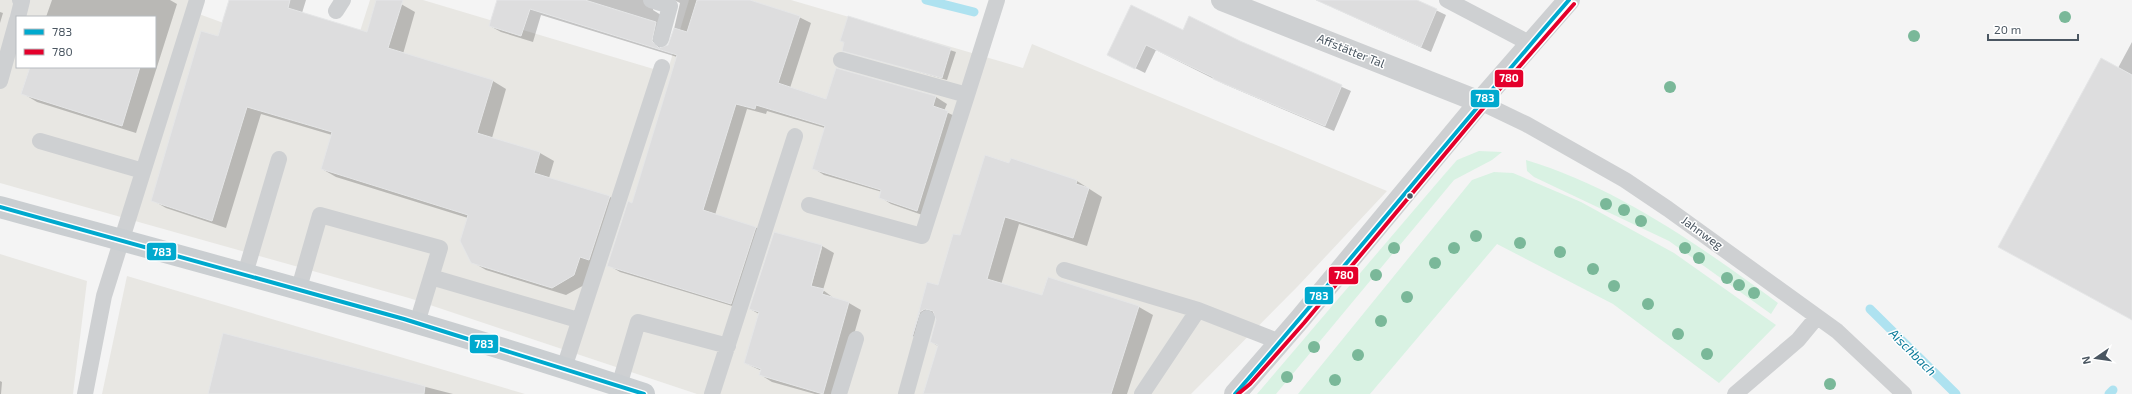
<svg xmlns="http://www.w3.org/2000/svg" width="2132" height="394" font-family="'Exo 2',sans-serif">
	<rect width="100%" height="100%" fill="#f4f4f4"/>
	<!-- commercial -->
	<path fill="#e8e7e3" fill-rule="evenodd" d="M0,0H203L199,14L348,69L370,0H423L667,73L689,0H791L1023,68L1032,44L1387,191L1299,285L1191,394H697L409,298L0,183ZM17,17H155V67H17Z
		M0,254L87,281L73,394H0Z
		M127,276L525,394H102Z"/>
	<!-- green -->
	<path fill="#d9f2e3" d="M1479,151L1502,152L1492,160L1454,180L1276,394H1257L1443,176L1457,160Z
		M1526,160C1619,188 1700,246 1778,303L1771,314L1669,241L1534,177L1527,171Z
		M1494,172L1513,173L1581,202L1674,253L1776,325L1719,383L1613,304L1497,244L1370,394H1298L1472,180Z"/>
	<!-- shadow -->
	<path fill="#0003" fill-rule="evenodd" d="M52,0H170L177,4L136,133L37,102L22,93L31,67H155V17H46Z
		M230,0H306L302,13L367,33L377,0H389L401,4L415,12L403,54L493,81L506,89L492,138L540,153L554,161L549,178L610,197L624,205L588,283L566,295L486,270L472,262L468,218L336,177L322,169L332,135L261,114L226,228L166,208L152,200L219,37Z
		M498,0H657L653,3V10L669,20L663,48L668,47L671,42L680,3L674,0H746L799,17L811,23L790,88L827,100L936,97L947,104L944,111L959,118L928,217L891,204L880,197L882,192L824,175L813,168L825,128L767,111L766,114L747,109L715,215L755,227L767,234L742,309L620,272L608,265L632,204L677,57L541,15L533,42L501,32L490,26Z
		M1316,0H1415L1446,15L1431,52Z
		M0,12L3,13L0,23Z
		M848,17L956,52L947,80L843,50L845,43L841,41Z
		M1183,31L1239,42L1351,91L1334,131L1224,84L1156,50L1145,73L1109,55Z
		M2132,42V320L2118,68Z
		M1011,160L1077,181L1102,197L1087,246L1019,224L1001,285L1042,297L1139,307L1153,315L1127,394H924L938,346L931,342L937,318L934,319L926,344L913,336L928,283L939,286L960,237Z
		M822,246L834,253L823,290L835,299L849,303L861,310L837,394H815L772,382L761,375L762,371L745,363L759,314L750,309ZM820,248H822L810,291L808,290Z
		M224,335L453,394H209Z
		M0,381L2,382L1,394H0Z"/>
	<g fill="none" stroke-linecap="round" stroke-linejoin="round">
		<!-- stream -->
		<path stroke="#aee2f0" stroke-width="9" d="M926,0L974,12
			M1870,309L1956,394
			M2109,394L2113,390"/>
	</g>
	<!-- building -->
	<path fill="#ddddde" stroke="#e5e6e7" d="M229,0H290L288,8L367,32L376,0H403L388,48L493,80L477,133L540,152L534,173L610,196L589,260L580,257L574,275L552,288L471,263L460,241L468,215L321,169L332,132L247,107L212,221L151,201L201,31L218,36Z
		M497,0H585L656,22L652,41L659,48L668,45L674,28L687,32L697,0H750L800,16L778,83L826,99L836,68L936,96L933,106L948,111L917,211L879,198L881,190L812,169L825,126L756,105L755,109L736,104L703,210L756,227L731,304L607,266L628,201L632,203L677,55L530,9L521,36L489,26Z
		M1316,0H1417L1437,9L1421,47Z
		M1131,5L1183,30L1189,16L1240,41L1342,85L1325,126L1213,79V77L1146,45L1135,69L1107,55Z
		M848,16L951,48L942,78L842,51L844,42L840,41Z
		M2101,58L2132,75V320L1998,247Z
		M30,67H140L122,126L21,94Z
		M985,155L1009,163L1011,158L1077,180L1076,184L1089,188L1073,238L1005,217L987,279L1042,295L1048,277L1139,306L1111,394H923L938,345L930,342L936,320L933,311L925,309L920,312L912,337L927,282L938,285L953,234L960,235Z
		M774,232L822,245L811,286L824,289L822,294L849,302L823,394L759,375L761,369L744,363L759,312L749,309Z
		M223,333L425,386L424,394H208Z"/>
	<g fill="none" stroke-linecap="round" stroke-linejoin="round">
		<!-- service -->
		<path stroke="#ced0d2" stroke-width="16" d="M651,0L670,6L661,39
			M1447,0L1531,44
			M336,11L343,0
			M18,17L22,1L20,0
			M841,60L967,95L997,0
			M0,81L17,20
			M1480,102L1526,124L1625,180L1668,209L1837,331L1904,394
			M40,141L143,171
			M809,205L922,236L967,95
			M1064,270L1198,310
			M245,274L279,159
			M431,277L578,320
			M299,288L320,215L440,248L417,323
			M564,368L662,67
			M619,386L638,322L728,346
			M85,394L104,296L197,0
			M712,394L795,136
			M839,394L856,339
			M906,394L927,318
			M1142,394L1198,310L1280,342
			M1735,394L1798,340L1817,317"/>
		<!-- minor -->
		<path stroke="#ced0d2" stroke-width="22" d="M1222,0L1480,102
			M1235,394L1300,319L1480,102L1569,0"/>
		<!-- primary -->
		<path stroke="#caced1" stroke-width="22" d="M0,207C216,266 432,323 644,394"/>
		<!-- bus-1 casing -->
		<g stroke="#fff" stroke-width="7">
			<path id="bus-1" d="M0,207L404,319L644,394
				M1235,394C1348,264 1456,130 1569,0"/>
		</g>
		<!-- bus-2 casing -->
		<g stroke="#fff" stroke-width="7">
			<path id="bus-2" d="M1238,394L1250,384L1304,323L1485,106L1574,4"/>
		</g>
		<!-- bus-1 -->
		<use href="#bus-1" stroke="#00a9ce" stroke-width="4"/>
		<!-- bus-2 -->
		<use href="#bus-2" stroke="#e4002b" stroke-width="4"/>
	</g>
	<!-- trees -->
	<g fill="#7ab899">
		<circle cx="2065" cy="17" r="6"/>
		<circle cx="1914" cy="36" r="6"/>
		<circle cx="1670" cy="87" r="6"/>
		<circle cx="1606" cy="204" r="6"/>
		<circle cx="1624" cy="210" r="6"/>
		<circle cx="1641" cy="221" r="6"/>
		<circle cx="1476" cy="236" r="6"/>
		<circle cx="1520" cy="243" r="6"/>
		<circle cx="1394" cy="248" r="6"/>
		<circle cx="1454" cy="248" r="6"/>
		<circle cx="1685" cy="248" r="6"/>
		<circle cx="1560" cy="252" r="6"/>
		<circle cx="1699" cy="258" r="6"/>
		<circle cx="1435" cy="263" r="6"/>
		<circle cx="1593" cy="269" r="6"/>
		<circle cx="1376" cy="275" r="6"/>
		<circle cx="1727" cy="278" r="6"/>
		<circle cx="1739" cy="285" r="6"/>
		<circle cx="1614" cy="286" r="6"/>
		<circle cx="1754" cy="293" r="6"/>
		<circle cx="1407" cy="297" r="6"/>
		<circle cx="1648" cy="304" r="6"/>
		<circle cx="1381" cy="321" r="6"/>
		<circle cx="1678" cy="334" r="6"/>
		<circle cx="1314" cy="347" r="6"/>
		<circle cx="1707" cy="354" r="6"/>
		<circle cx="1358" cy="355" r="6"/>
		<circle cx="1287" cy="377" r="6"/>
		<circle cx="1335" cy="380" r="6"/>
		<circle cx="1830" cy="384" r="6"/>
	</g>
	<!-- markers -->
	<circle fill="#4a5661" stroke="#fff" stroke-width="1.5" cx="1410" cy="196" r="3.5"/>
	<g text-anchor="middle" stroke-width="3" stroke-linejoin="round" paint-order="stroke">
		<!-- street labels -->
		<g font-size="12" fill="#4a5661" stroke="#fff">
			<text transform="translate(1351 51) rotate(22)" y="4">Affstätter Tal</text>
			<text transform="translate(1702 233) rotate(36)" y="4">Jahnweg</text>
		</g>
		<!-- water labels -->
		<g font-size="13" font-style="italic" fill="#0c7c9b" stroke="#fff">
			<text transform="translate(1913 352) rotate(45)" y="5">Aischbach</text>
		</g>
	</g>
	<g stroke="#fff" stroke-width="1.5">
		<rect x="1494" y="69" width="30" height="19" rx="4" fill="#e4002b"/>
		<rect x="1470" y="89" width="30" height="19" rx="4" fill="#00a9ce"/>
		<rect x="146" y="242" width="31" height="19" rx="4" fill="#00a9ce"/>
		<rect x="1328" y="266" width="31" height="19" rx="4" fill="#e4002b"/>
		<rect x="1304" y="286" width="30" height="19" rx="4" fill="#00a9ce"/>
		<rect x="469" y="334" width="30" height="20" rx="4" fill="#00a9ce"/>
	</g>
	<g font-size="11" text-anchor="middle" font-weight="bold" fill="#fff">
		<text x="1509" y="82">780</text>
		<text x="1485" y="102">783</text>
		<text x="162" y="256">783</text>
		<text x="1344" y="279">780</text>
		<text x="1319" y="300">783</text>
		<text x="484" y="348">783</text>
	</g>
	<!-- legend -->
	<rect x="16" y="16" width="140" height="52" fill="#ffffff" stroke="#b7bbc0"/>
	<rect x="24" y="29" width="20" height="6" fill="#00a9ce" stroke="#b7bbc0"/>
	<text x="52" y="36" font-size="12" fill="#4a5661">783</text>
	<rect x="24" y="49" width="20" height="6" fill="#e4002b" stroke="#b7bbc0"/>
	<text x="52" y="56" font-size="12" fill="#4a5661">780</text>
	<!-- north arrow -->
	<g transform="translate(2096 358) rotate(257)" stroke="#ffffff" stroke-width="3" paint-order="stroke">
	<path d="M0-3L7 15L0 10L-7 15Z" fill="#4a5661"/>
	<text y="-6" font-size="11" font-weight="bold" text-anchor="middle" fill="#4a5661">N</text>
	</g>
	<!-- scale -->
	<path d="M1988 34v6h90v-6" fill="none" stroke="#4a5661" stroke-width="2"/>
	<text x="1994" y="34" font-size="12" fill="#4a5661" stroke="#ffffff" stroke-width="3" paint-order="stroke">20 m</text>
</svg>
